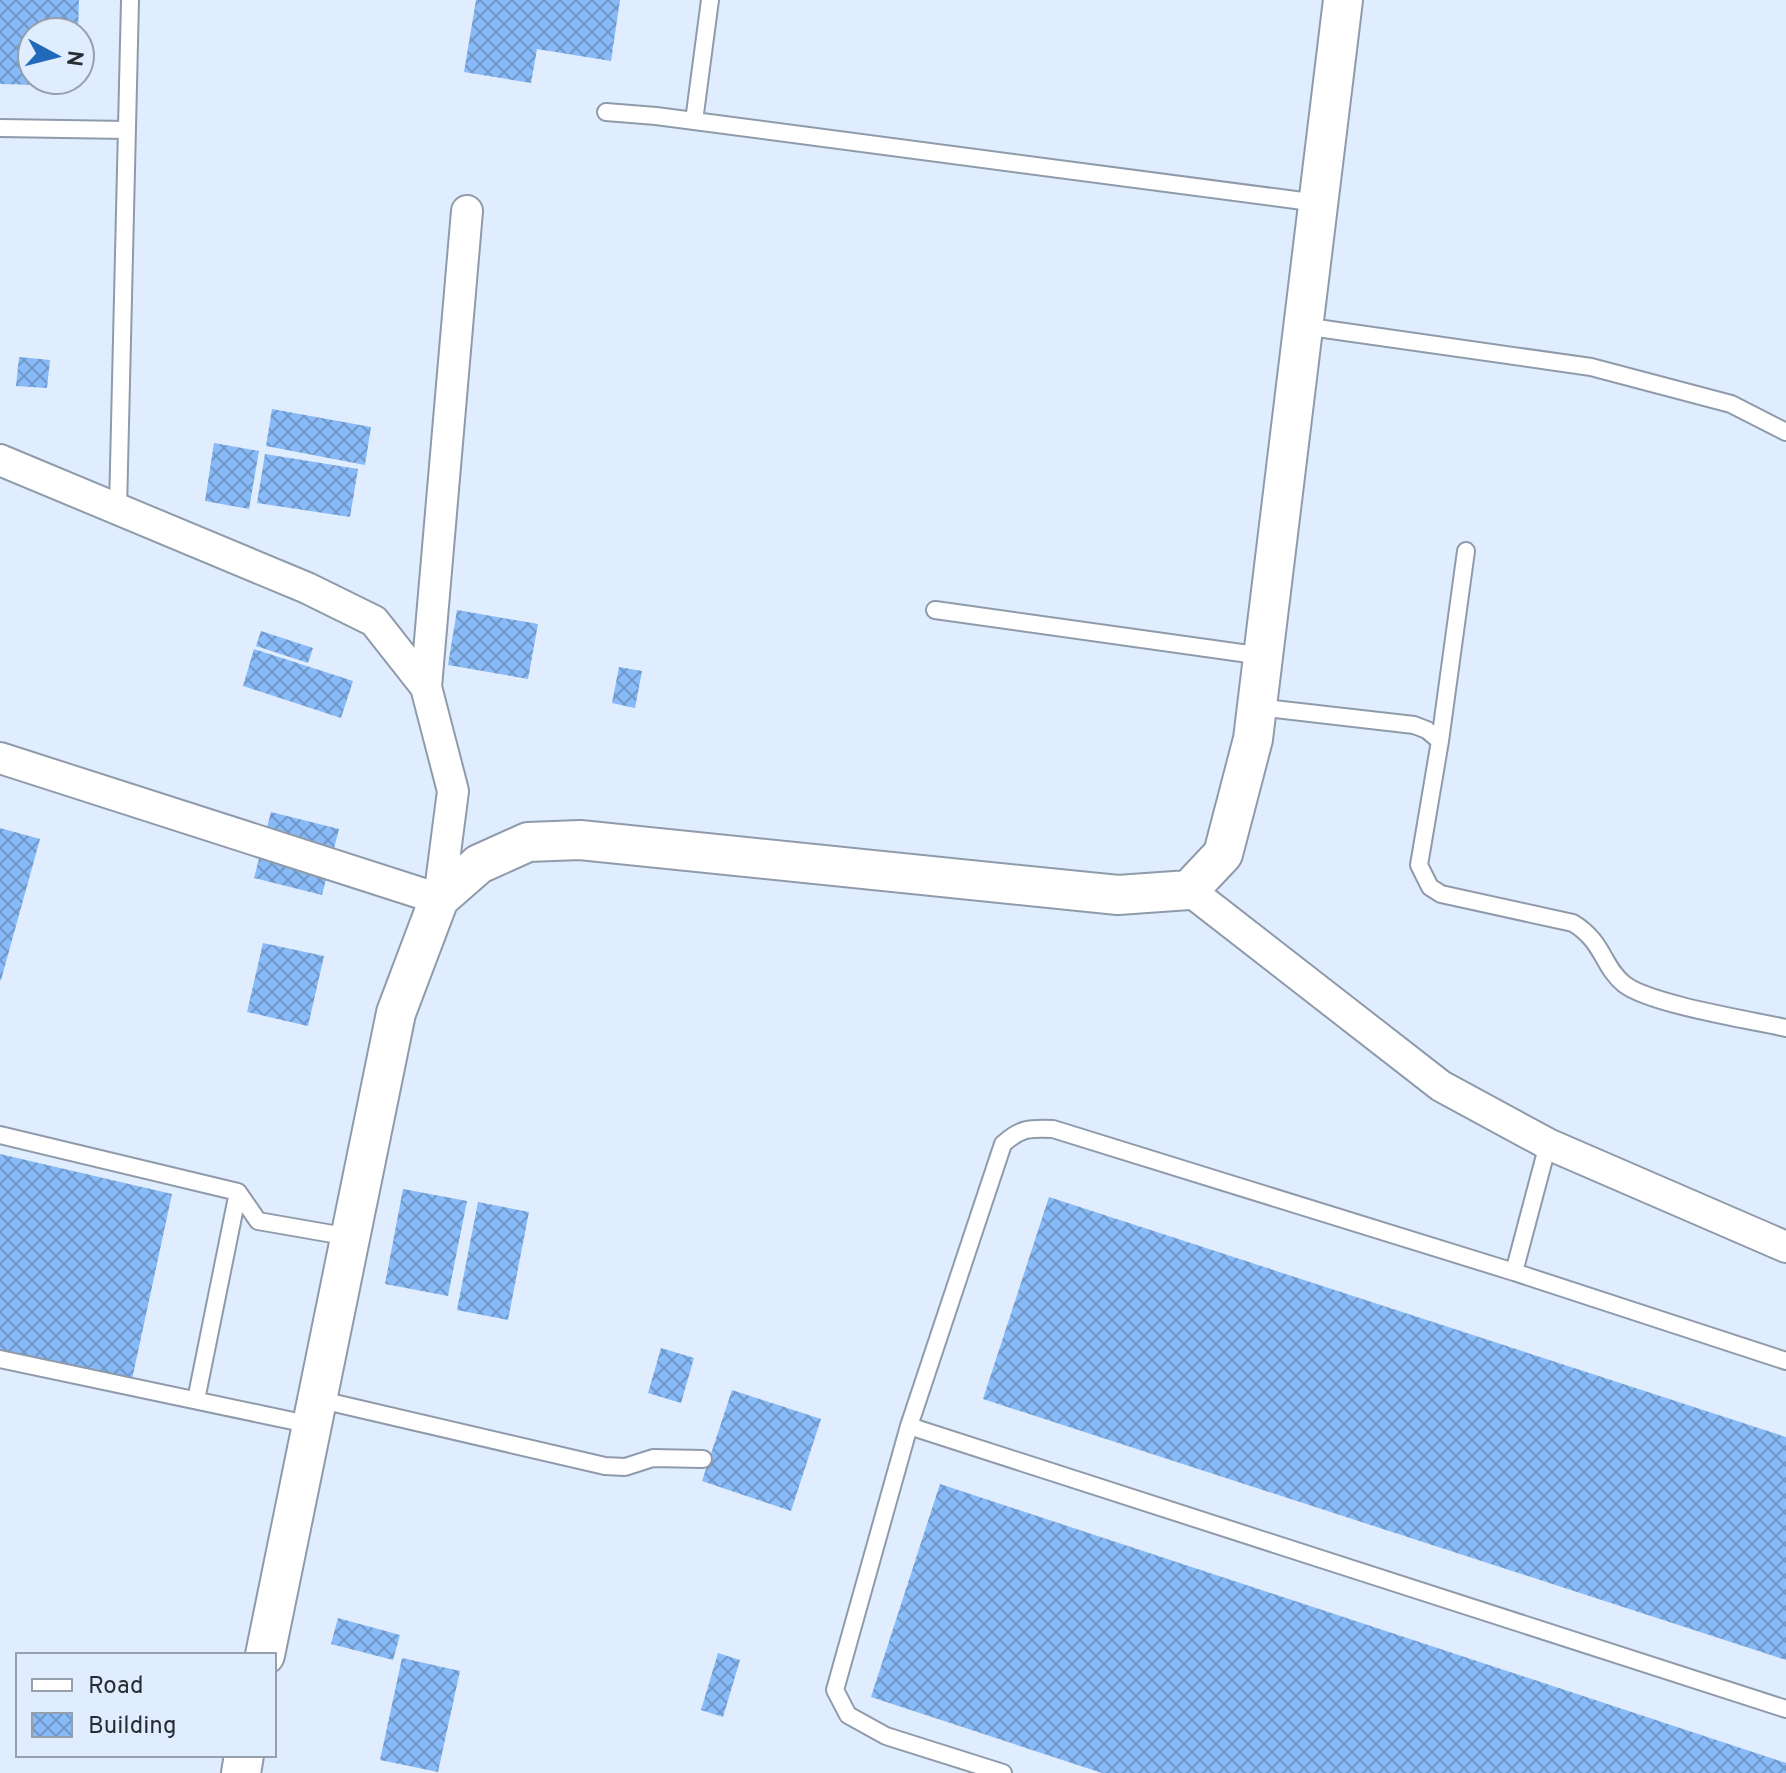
<svg xmlns="http://www.w3.org/2000/svg" width="1786" height="1773" font-family="Overpass,sans-serif">
	<defs>
		<pattern id="building-cross-hatch" width="8" height="8" patternUnits="userSpaceOnUse" patternTransform="scale(2)"><rect width="8" height="8" fill="#88baf7"/><path d="M0 0l8 8M0 8l8-8" fill="none" stroke="#6f98c9"/></pattern>
	</defs>
	<rect width="100%" height="100%" fill="#e0edfe"/>
	<!-- building -->
	<path fill="url(#building-cross-hatch)" d="M0,0H79L78,32H32V80H76V86L0,84Z
		M476,0H620L611,61L537,49L531,83L464,72Z
		M19,357L50,360L47,388L16,386Z
		M272,409L371,427L365,465L266,446Z
		M214,443L259,451L249,509L205,501Z
		M265,454L358,469L350,517L257,503Z
		M457,610L538,624L528,679L448,665Z
		M261,631L313,648L308,663L256,646Z
		M254,649L353,681L341,718L243,686Z
		M619,667L642,671L635,708L612,703Z
		M271,812L339,829L322,895L254,878Z
		M0,828L40,839L1,980H0Z
		M263,943L324,956L308,1026L247,1012Z
		M0,1154L172,1194L131,1384L0,1352Z
		M403,1189L467,1201L448,1296L385,1284Z
		M1049,1197L1786,1437V1660L983,1399Z
		M478,1202L529,1212L508,1320L457,1310Z
		M661,1348L694,1358L681,1403L648,1393Z
		M732,1390L821,1419L791,1511L702,1481Z
		M940,1484L1786,1763V1773H1102L871,1697Z
		M338,1618L400,1635L393,1660L331,1644Z
		M718,1653L740,1660L723,1717L701,1710Z
		M402,1658L460,1671L438,1772L380,1760Z"/>
	<g fill="none" stroke-linecap="round" stroke-linejoin="round">
		<!-- service casing -->
		<g stroke="#8f9baa" stroke-width="20">
			<path id="service" d="M606,112L656,116L1318,203
				M694,121L710,0
				M0,128L127,130
				M1303,326L1591,367L1731,404L1786,432
				M118,509L130,0
				M935,610L1263,656
				M1257,707L1414,725L1427,730L1440,741L1419,865L1430,887L1441,894L1573,923C1604,942 1602,966 1624,984C1649,1004 1750,1020 1786,1028
				M1440,741L1466,551
				M0,1135L238,1192L258,1221L350,1237
				M1548,1144L1514,1272L1786,1361
				M0,1359L312,1425
				M317,1399L605,1466L625,1467L653,1458L703,1459
				M196,1400L238,1192
				M909,1426L1786,1709
				M1003,1773L886,1736L848,1715L835,1690L909,1426L1003,1144C1021,1128 1029,1128 1053,1129L1514,1272"/>
		</g>
		<!-- minor casing -->
		<g stroke="#8f9baa" stroke-width="34">
			<path id="minor" d="M0,460L307,588L374,621L426,687L453,791L439,899L0,758
				M426,687L467,211
				M1189,890L1441,1086L1548,1144L1786,1247"/>
		</g>
		<!-- tertiary casing -->
		<g stroke="#8f9baa" stroke-width="42">
			<path id="tertiary" d="M265,1655L396,1013L439,899L479,864L528,842L580,840L1118,895L1189,890L1223,854L1253,739L1343,0
				M241,1773L244,1755"/>
		</g>
		<!-- service -->
		<use href="#service" stroke="#fff" stroke-width="16"/>
		<!-- minor -->
		<use href="#minor" stroke="#fff" stroke-width="30"/>
		<!-- tertiary -->
		<use href="#tertiary" stroke="#fff" stroke-width="38"/>
	</g>
	<!-- legend -->
	<rect x="16" y="1653" width="260" height="104" fill="#e0edfe" stroke="#96a0ad" stroke-width="2"/>
	<rect x="32" y="1679" width="40" height="12" fill="#ffffff" stroke="#96a0ad" stroke-width="2"/>
	<text x="88" y="1693" font-size="24" fill="#282d33">Road</text>
	<rect x="32" y="1713" width="40" height="24" fill="url(#building-cross-hatch)" stroke="#96a0ad" stroke-width="2"/>
	<text x="88" y="1733" font-size="24" fill="#282d33">Building</text>
	<!-- north arrow -->
	<g transform="translate(56 56) rotate(97)"><circle r="38" fill="#e0edfe" stroke="#96a0ad" stroke-width="2"/>
	<path d="M0-6L14 30L0 20L-14 30Z" fill="#2169b9"/>
	<text y="-12" font-size="22" font-weight="bold" text-anchor="middle" fill="#282d33">N</text>
	</g>
</svg>
